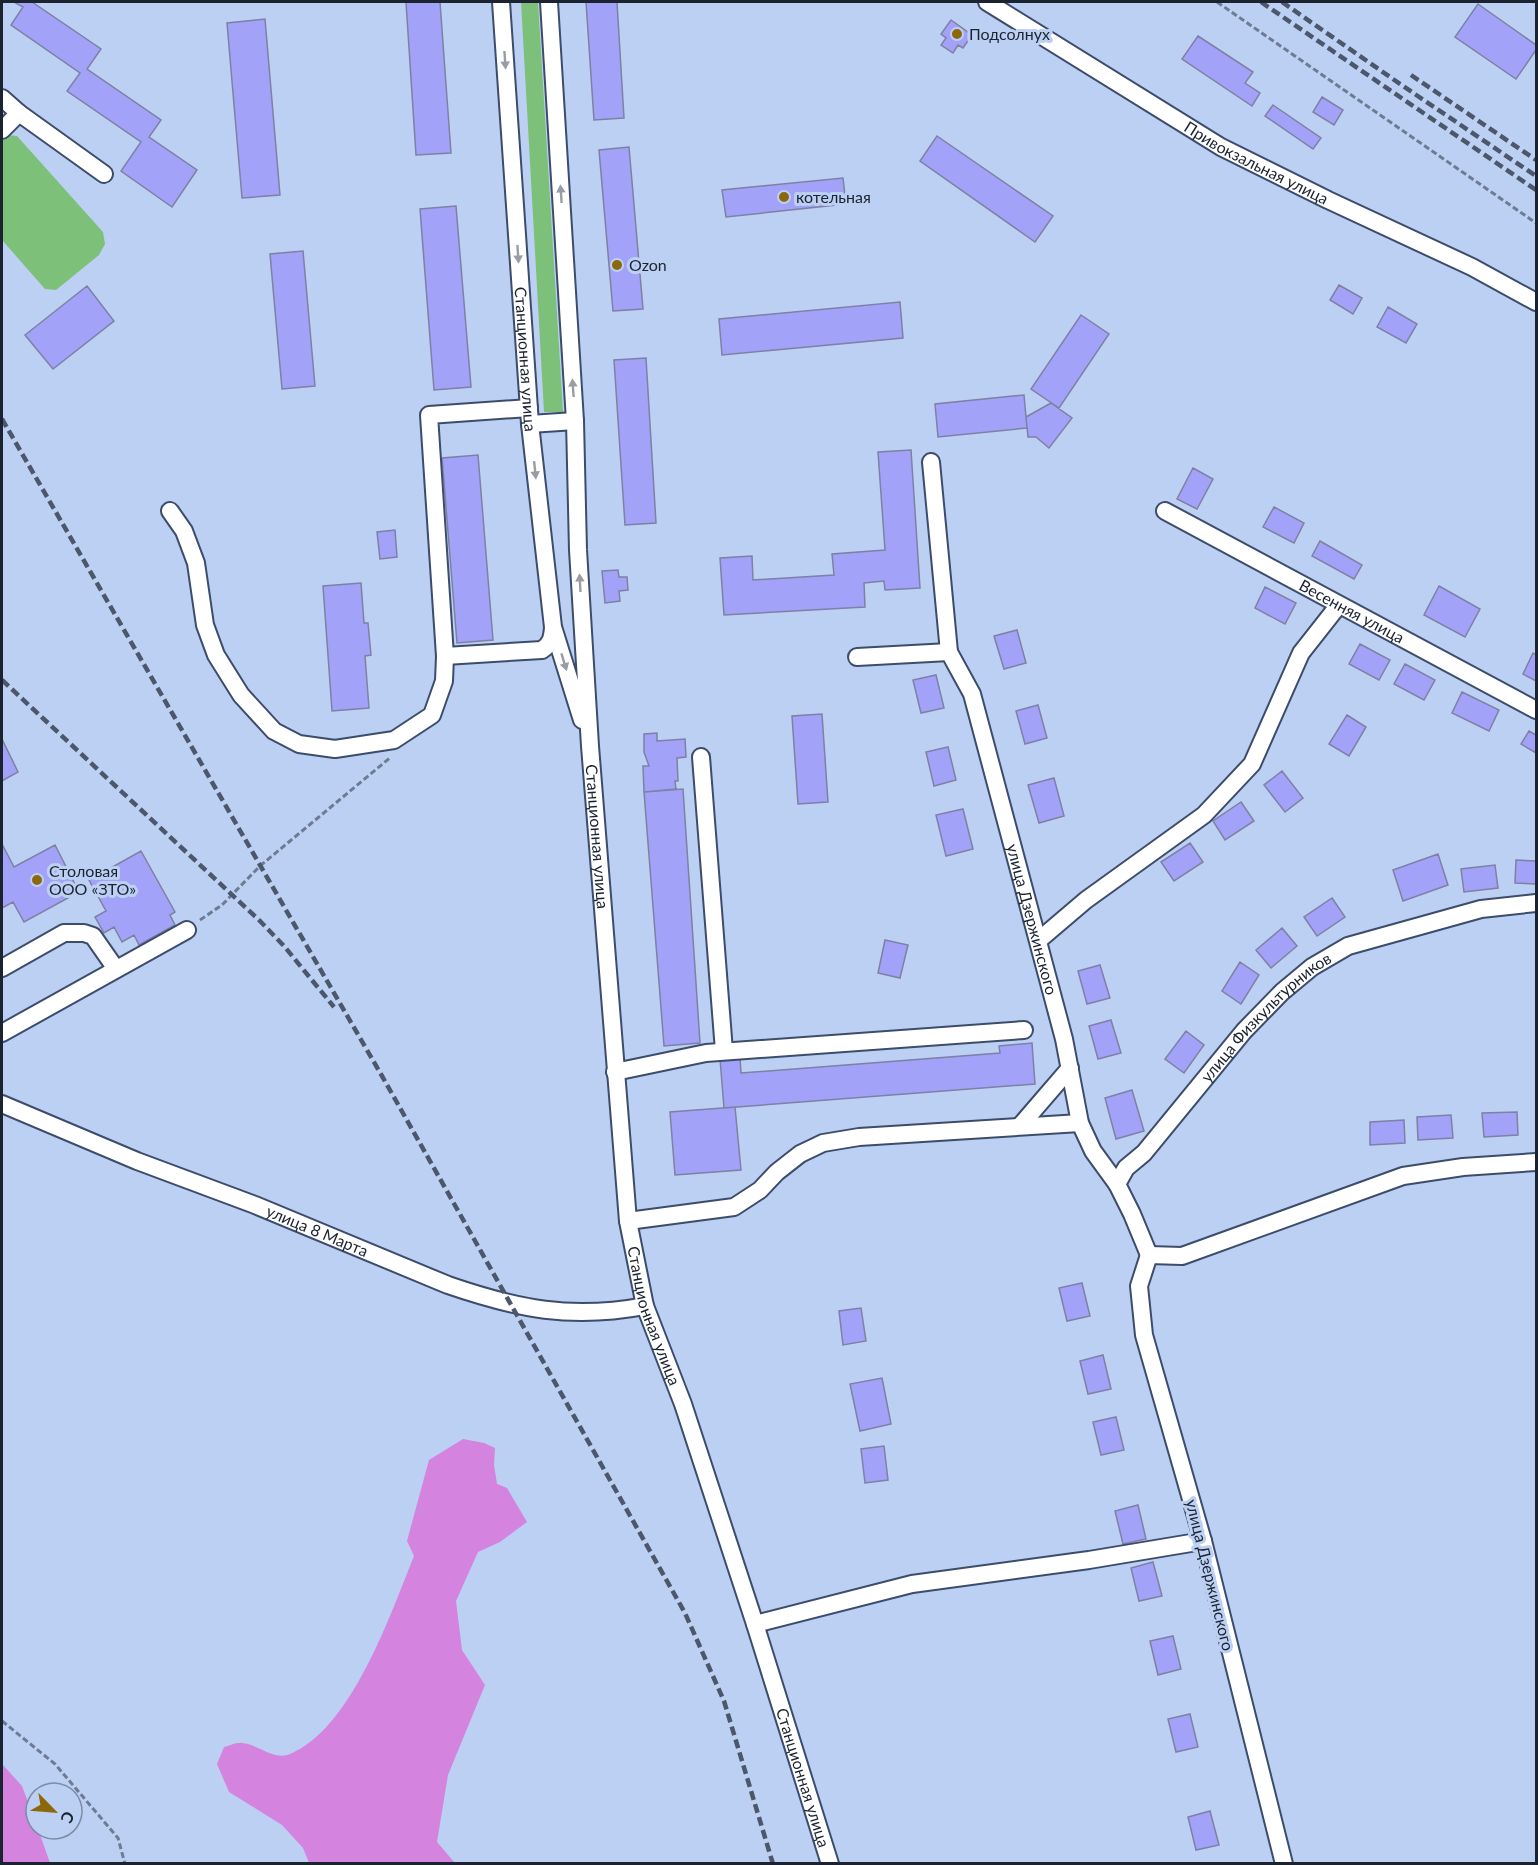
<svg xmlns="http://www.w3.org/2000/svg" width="1538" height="1865" font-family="Lato,sans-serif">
	<rect width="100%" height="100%" fill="#bcd0f4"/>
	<!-- green -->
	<path fill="#7dc079" d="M521,2H538L563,412H544Z
		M8,135L17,136L103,232L105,244L99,255L56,290L45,289L2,240V141Z"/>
	<!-- water -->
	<path fill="#d483de" d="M463,1439L484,1443L495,1448L494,1465L497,1484L507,1488L527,1522L500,1542L478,1552L456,1601L462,1650L485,1685L448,1775L437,1842L455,1863H309L303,1848L282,1825L229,1792L217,1764L224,1747C229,1746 237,1742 242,1743C258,1744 274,1761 290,1754C352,1728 390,1615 414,1556L407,1541L429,1460Z
		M2,1764L22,1786L36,1823V1829H38L50,1863H2Z"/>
	<!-- building -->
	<path fill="#a2a2f8" stroke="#7e80a4" stroke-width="1.5" d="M14,2H32L101,49L87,69L161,120L149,137L197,170L172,207L121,171L141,142L67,91L80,73L11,25L23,7Z
		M406,2H440L451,153L416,155Z
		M586,2H617L624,118L594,120Z
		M1478,4L1536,45V50L1516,79L1455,37Z
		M265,19L280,195L242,198L227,23Z
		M951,20L972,35L963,48L958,45L953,53L941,45L946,38L941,34Z
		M1198,36L1253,72L1245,83L1260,93L1252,106L1182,59Z
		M1322,97L1343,110L1334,125L1313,112Z
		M1273,105L1321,138L1313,149L1265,116Z
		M937,136L1053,216L1035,242L920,161Z
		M629,147L643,309L613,311L599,150Z
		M843,178L846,204L726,217L722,190Z
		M456,206L471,387L434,390L420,209Z
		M303,251L315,386L282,389L270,254Z
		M1339,285L1362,298L1353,314L1330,300Z
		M87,286L114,321L53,369L25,335Z
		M900,302L903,338L722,355L719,319Z
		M1388,307L1417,324L1406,343L1377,327Z
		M1081,315L1109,334L1059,408L1031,389Z
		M646,358L656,523L625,525L614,360Z
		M1024,395L1027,428L938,437L935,404Z
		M1051,403L1072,418L1049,448L1036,437H1028L1026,417Z
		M911,450L920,588L885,590L884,581L864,583L865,607L724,615L720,558L752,556L753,580L834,575L832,554L885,550L878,452Z
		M478,455L493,640L457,643L442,458Z
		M1193,468L1213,479L1197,509L1177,499Z
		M1274,507L1304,523L1294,543L1263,527Z
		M395,530L397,557L380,559L377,532Z
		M1320,541L1362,565L1354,579L1312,556Z
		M618,570L619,577H627L628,590L619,591L620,601L605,603L602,571Z
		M361,583L364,623H368L371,655L365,656L369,708L332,711L323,586Z
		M1439,586L1480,609L1465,637L1424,615Z
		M1265,587L1296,603L1285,624L1255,608Z
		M1017,630L1026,663L1004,669L994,636Z
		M1360,644L1390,660L1379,680L1349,664Z
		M1533,653L1536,655V681L1523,674Z
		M1405,664L1435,680L1424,700L1394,684Z
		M936,675L944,708L921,713L913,680Z
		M1462,692L1499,710L1489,731L1452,713Z
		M1038,705L1047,738L1025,744L1016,711Z
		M822,714L828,802L798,804L792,716Z
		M1347,715L1366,727L1349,756L1329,744Z
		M1529,731L1536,735V753L1521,744Z
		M657,733V741L685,739L686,757L677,758L678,781H675L676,789L644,792L643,766H649L644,752V734Z
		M2,739L18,772L2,781Z
		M948,747L956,780L934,786L926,752Z
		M1282,771L1303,798L1285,812L1264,785Z
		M1054,778L1064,816L1039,823L1028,785Z
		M683,789L700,1043L664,1046L644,792Z
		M1241,802L1254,821L1225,840L1213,821Z
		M963,809L973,849L946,856L936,815Z
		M1190,843L1203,862L1174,881L1161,862Z
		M2,844L14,867L55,845L79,892L24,922L13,902L2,908Z
		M141,851L175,912L170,915L175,925L139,945L134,935L122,942L114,927L104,933L95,917L106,911L89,880Z
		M1438,854L1448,885L1403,901L1393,870Z
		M1516,860L1536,861V884L1515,883Z
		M1495,865L1498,888L1464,892L1461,869Z
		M1332,898L1345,917L1317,936L1304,917Z
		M1282,928L1297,946L1271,968L1256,950Z
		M885,940L908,945L900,978L878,973Z
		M1240,962L1259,975L1241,1004L1222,991Z
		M1100,965L1110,998L1087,1004L1078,971Z
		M1111,1020L1121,1053L1098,1059L1089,1026Z
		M1186,1031L1204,1045L1184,1073L1165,1059Z
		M1032,1043L1035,1084L724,1108L720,1059L740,1058L741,1073L1000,1053L999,1046Z
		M1132,1090L1144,1131L1116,1139L1105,1098Z
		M735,1107L741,1170L675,1175L670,1112Z
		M1517,1112L1518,1135L1484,1137L1482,1113Z
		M1451,1115L1453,1138L1418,1140L1417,1117Z
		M1404,1120L1405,1143L1370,1145V1122Z
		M1082,1283L1090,1316L1067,1321L1059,1288Z
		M861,1308L866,1341L843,1345L839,1311Z
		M1103,1355L1111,1389L1088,1394L1080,1361Z
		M882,1378L891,1424L860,1431L850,1384Z
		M1116,1417L1124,1450L1101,1455L1093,1422Z
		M884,1446L888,1480L865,1483L861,1449Z
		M1138,1505L1146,1539L1123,1544L1115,1511Z
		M1153,1562L1162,1596L1139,1601L1131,1568Z
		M1173,1636L1181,1669L1158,1675L1150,1641Z
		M1190,1714L1198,1747L1176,1752L1168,1719Z
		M1210,1811L1219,1845L1196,1850L1188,1817Z"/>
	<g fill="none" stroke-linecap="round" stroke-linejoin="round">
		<!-- minor casing -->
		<g stroke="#3c4c6a" stroke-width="20">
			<g id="minor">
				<path id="s1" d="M501,2L530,424L553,627L582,720"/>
				<path id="s2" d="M549,2L575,421L578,550L590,746L628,1221L645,1306L683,1404L755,1624L830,1864"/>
				<path id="s3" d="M987,2L1221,147L1328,200L1472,267L1536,302"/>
				<path d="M2,98L19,113L104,174"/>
				<path d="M2,130L19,113"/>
				<path d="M530,424L575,421"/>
				<path id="s4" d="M931,462L949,652L972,694L1064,1039L1080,1123L1093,1151L1117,1184"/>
				<path d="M170,511L184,531L196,563L205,625L216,655L241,695L274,731L299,744L335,749L394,740L432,715L444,681L445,656L429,415L529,408"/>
				<path id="s5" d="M1165,511L1536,710"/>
				<path d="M445,656L542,650C551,644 552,638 553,628"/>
				<path d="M857,657L949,652"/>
				<path d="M701,757L724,1051"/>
				<path d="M1039,940L1086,900L1204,815L1252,764L1301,653L1338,606"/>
				<path d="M2,968L64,933H84L93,936L116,969"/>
				<path d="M2,1033L187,930"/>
				<path d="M615,1072L706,1053L1024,1030"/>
				<path id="s6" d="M2,1104L137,1161L255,1205L448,1285C518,1309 571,1320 645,1306"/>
				<path d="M1020,1126L1070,1068"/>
				<path d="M628,1221L734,1207L760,1190L777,1172L800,1154L823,1143L859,1137L1080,1123"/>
				<path id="s7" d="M1149,1255L1132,1214L1117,1184L1126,1168L1144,1153L1244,1031L1282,992L1312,967L1348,946L1481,909L1536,903"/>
				<path d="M755,1624L912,1584L1089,1560L1203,1541"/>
				<path d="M1284,1864L1203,1541L1144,1335L1139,1286L1149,1255L1182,1256L1403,1176L1463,1167L1536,1162"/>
			</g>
		</g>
		<!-- path -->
		<path stroke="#6d7b93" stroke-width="3" stroke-dasharray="6 3" stroke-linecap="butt" d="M1217,2L1536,223
			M200,920L222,905L260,866L391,757
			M2,1721L55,1764L118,1838L125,1864"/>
		<!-- minor -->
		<use href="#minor" stroke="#fff" stroke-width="16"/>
		<!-- rail -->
		<path stroke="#4c576b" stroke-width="4.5" stroke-dasharray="9 4.5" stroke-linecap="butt" d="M1261,2L1536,190
			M1282,2L1403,86L1536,176
			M1411,75L1536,160
			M2,419L382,1076L685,1613L724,1701L773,1864
			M2,680L259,920L284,946L334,1007"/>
	</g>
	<!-- one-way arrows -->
	<defs><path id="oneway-solid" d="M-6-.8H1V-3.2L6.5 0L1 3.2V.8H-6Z" transform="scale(1.5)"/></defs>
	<g fill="#999ca2">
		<use href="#oneway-solid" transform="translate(505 60) rotate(86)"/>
		<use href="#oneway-solid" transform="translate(561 194) rotate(-94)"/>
		<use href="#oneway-solid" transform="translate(518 254) rotate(86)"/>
		<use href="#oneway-solid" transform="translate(573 388) rotate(-94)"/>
		<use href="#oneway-solid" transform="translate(535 470) rotate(84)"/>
		<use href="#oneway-solid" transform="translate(580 583) rotate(-93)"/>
		<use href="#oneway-solid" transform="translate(564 662) rotate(73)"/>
	</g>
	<!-- markers -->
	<g fill="#8d680a" stroke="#bcd0f4" stroke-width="2">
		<circle cx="957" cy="34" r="6"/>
		<circle cx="784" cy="197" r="6"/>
		<circle cx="617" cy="265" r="6"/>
		<circle cx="37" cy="880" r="6"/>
	</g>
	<g text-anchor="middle" stroke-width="6" stroke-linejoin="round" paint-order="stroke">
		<!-- poi labels -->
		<g font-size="16" fill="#1c2330" stroke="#bcd0f4" text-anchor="start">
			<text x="969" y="40">Подсолнух</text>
			<text x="796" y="203">котельная</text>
			<text x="629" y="271">Ozon</text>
			<text x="49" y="877">Столовая<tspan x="49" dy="18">ООО «ЗТО»</tspan></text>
		</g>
		<!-- street labels -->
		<g font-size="16" fill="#1c2330" stroke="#bcd0f4">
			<text dy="6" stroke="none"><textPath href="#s3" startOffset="314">Привокзальная улица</textPath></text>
			<text dy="6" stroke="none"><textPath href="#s1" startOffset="358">Станционная улица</textPath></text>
			<text dy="6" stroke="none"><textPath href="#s5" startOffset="212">Весенняя улица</textPath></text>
			<text dy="6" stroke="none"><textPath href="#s2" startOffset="836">Станционная улица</textPath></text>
			<text dy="6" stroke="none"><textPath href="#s4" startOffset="472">улица Дзержинского</textPath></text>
			<text dy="6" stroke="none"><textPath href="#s7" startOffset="303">улица Физкультурников</textPath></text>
			<text dy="6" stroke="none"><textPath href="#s6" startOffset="340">улица 8 Марта</textPath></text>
			<text dy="6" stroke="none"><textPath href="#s2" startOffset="1320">Станционная улица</textPath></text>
			<text transform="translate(1210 1575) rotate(76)" y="6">улица Дзержинского</text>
			<text dy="6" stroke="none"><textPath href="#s2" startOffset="1806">Станционная улица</textPath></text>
		</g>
	</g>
	<!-- border -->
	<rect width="1538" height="1865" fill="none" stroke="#1c2330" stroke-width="6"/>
	<!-- north arrow -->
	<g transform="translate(54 1811) rotate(115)"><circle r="28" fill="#bcd0f4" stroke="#7c8ba6" stroke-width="1.5"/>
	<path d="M0-4.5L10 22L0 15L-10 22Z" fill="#8d680a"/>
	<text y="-9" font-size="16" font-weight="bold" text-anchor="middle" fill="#1c2330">С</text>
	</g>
</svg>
